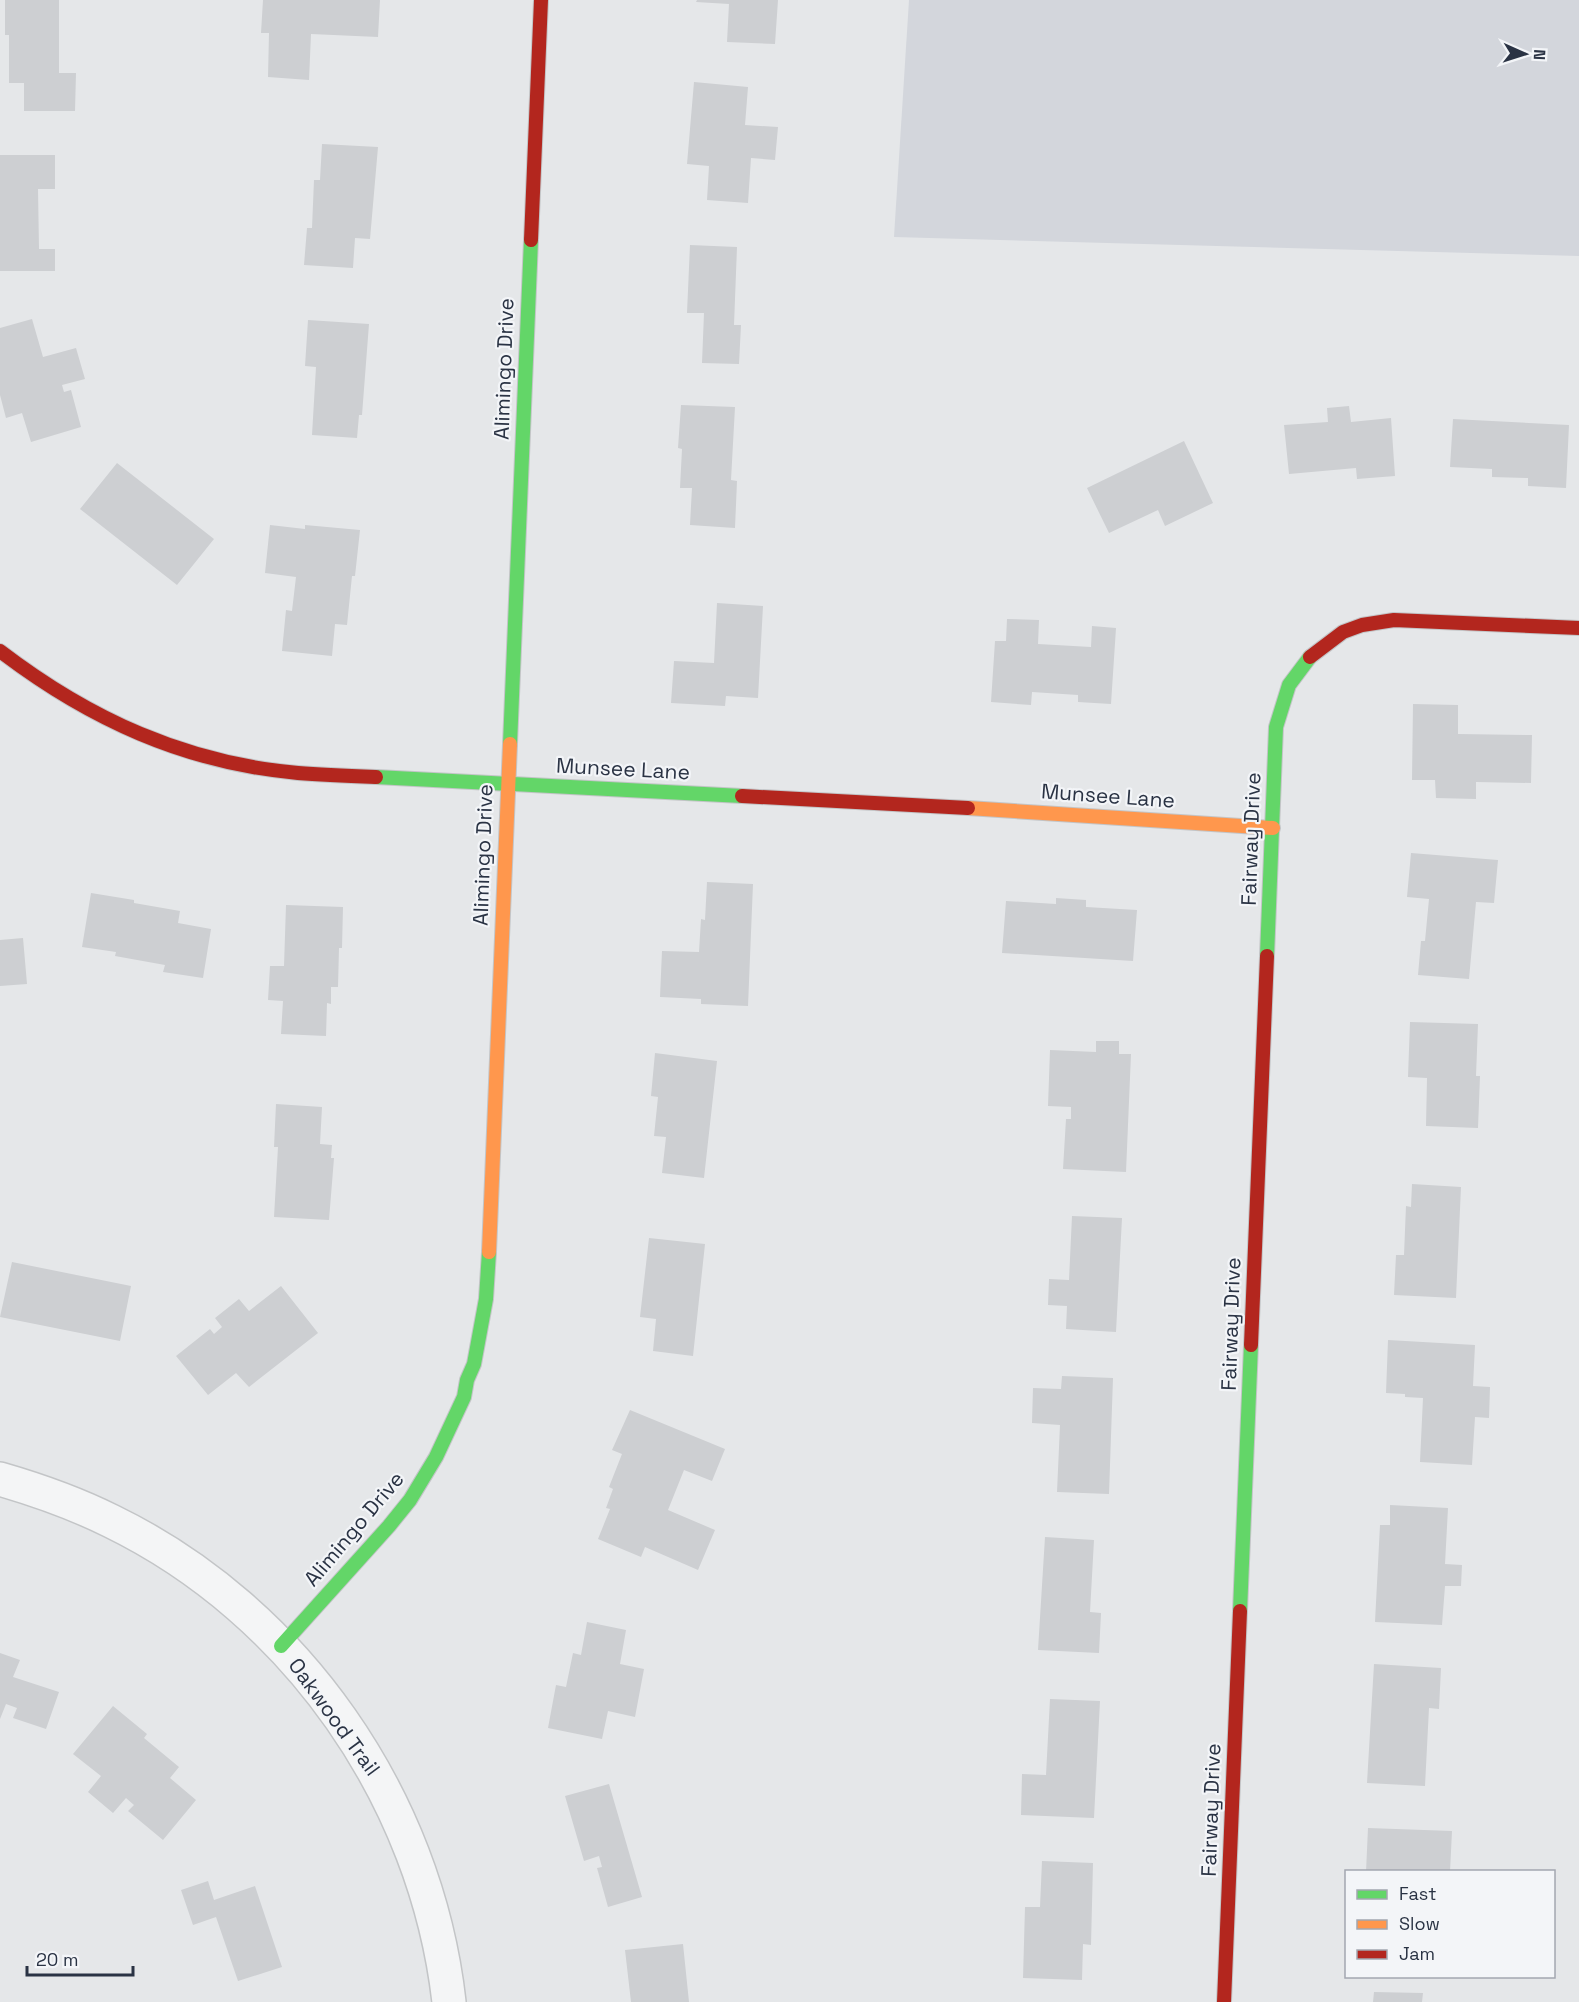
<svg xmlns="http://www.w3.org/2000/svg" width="1579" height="2002" font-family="'Space Grotesk',sans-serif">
	<rect width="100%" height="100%" fill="#e5e7e9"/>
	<!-- built -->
	<path fill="#d3d6dc" d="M909,0H1579V256L894,237Z"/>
	<!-- building -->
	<path fill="#cdcfd2" d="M5,0H59V73H76L75,111H24V83H9V35H5Z
		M263,0H380L378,37L311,34L309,80L268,77L269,33H261Z
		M697,0H778L775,44L727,42L729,4L696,2Z
		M694,82L748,87L745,125L778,127L775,160L751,158L748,203L707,200L709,166L687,164Z
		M322,144L378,147L370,239L355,238L353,268L304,265L307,228H312L314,180H320Z
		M0,155H55V189H38L39,249H55V271H0Z
		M690,245L737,247L734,325H741L739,364L702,363L704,313H687Z
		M32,319L43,357L76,348L85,379L62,385L64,392L71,390L81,427L31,442L22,413L6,418L0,395V328Z
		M308,320L369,324L362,415H359L357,438L312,435L316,367L305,366Z
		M681,405L735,407L731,480L737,481L735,528L690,525L692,488H680L682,449L678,448Z
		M1349,406L1351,422L1391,418L1395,476L1357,479L1356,468L1289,474L1284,425L1328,422L1327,408Z
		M1453,419L1569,425L1566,488L1528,486V478L1492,477V469L1450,467Z
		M1184,441L1213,503L1165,526L1158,510L1109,533L1087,488Z
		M117,463L214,539L177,585L80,509Z
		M270,525L305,529V525L360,530L355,576H352L347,625L335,624L332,656L282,651L286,610L292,611L296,577L265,573Z
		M717,603L763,606L758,698L726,696L725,706L671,703L674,661L714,663Z
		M1007,619L1039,620L1038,644L1091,647L1092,626L1116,628L1111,704L1078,702V695L1032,692L1031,705L991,702L995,641H1006Z
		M1413,704L1458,705V734L1532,735L1531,783L1476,782V799L1436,798L1435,780H1412Z
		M1411,853L1498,860L1494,903L1476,902L1469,979L1418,975L1421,941H1425L1429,899L1407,897Z
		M707,882L753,884L748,1006L701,1004V999L660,997L662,951L699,952L701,919L705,920Z
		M91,893L134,900V903L180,911L178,923L211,929L203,978L163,972L165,965L115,956L116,952L82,947Z
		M1056,898L1086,900V907L1137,910L1133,961L1002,953L1006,901L1056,904Z
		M286,905L343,907L342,948H339L338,987H331V1004L327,1003L326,1036L281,1034L283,1001L268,1000L270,966H284Z
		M23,938L27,984L0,986V940Z
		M1410,1022L1478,1024L1476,1076H1480L1478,1128L1426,1126L1427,1078L1408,1077Z
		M1096,1041H1119V1054H1131L1126,1172L1063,1169L1066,1119H1071V1107L1048,1106L1050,1050L1096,1052Z
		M655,1053L717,1061L704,1178L662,1173L666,1137L654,1136L658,1097L651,1096Z
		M276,1104L322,1107L320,1144L332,1145L331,1158H334L329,1220L274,1217L278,1147H274Z
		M1412,1184L1461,1187L1456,1298L1394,1295L1396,1255H1404L1406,1206L1411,1207Z
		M1072,1216L1122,1218L1116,1332L1066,1329L1067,1306L1048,1305L1049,1279L1069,1280Z
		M649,1238L705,1244L693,1356L653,1351L656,1319L640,1317Z
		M12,1262L131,1286L120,1341L0,1317Z
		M281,1286L318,1333L249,1387L236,1373L208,1395L176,1356L210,1329L214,1334L222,1327L215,1318L239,1299L249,1311Z
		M1388,1340L1475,1345L1473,1386L1490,1387L1489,1418L1475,1417L1472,1465L1420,1462L1423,1398L1405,1397V1394L1386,1393Z
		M1062,1376L1113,1378L1109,1494L1057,1492L1060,1425L1032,1423L1033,1388L1061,1389Z
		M630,1410L725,1449L712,1481L684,1470L668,1510L715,1530L698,1570L645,1547L641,1557L598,1539L610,1509L606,1508L613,1489L609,1487L622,1454L612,1450Z
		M1390,1505L1448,1508L1445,1564L1462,1565L1461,1586H1445L1442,1625L1375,1622L1380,1525H1390Z
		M1045,1537L1094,1540L1090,1612L1101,1613L1099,1653L1038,1650Z
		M587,1622L626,1630L620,1664L644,1669L635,1717L608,1711L602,1739L548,1728L556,1685L566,1687L573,1653L581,1655Z
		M0,1653L20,1660L13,1677L59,1692L46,1729L13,1718L17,1708L6,1704L0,1719Z
		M1374,1664L1441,1668L1439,1709L1429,1708L1425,1786L1367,1783Z
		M1050,1699L1100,1701L1094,1818L1021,1815L1022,1774L1046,1775Z
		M113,1706L147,1734L144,1738L179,1767L170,1778L196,1800L163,1840L128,1811L134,1805L126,1798L113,1813L88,1792L101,1776L73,1754Z
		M609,1784L642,1897L608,1907L597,1868L602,1867L599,1856L584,1861L565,1796Z
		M1368,1828L1452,1831L1450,1872H1366Z
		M1042,1861L1093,1863L1091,1945L1083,1944L1082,1980L1023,1978L1025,1907H1040Z
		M208,1881L214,1900L255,1886L282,1967L238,1981L216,1917L193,1925L181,1890Z
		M683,1944L689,2002H631L625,1950Z
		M1374,1992L1423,1993L1422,2002H1373Z"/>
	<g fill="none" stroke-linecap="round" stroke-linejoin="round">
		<!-- street casing -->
		<g stroke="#c3c5c7" stroke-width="36">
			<path id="street" d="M0,1479C38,1490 75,1503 111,1521C296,1611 426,1798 449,2002"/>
		</g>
		<!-- fast casing -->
		<g stroke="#c3c5c7" stroke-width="16">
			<path id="fast" d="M510,744L531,240
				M376,777L742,796
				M1267,956L1276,727L1289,685L1310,657
				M1240,1611L1251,1345
				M281,1646L389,1526L410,1500L436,1457L464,1397L467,1380L474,1364L486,1299L489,1252"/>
		</g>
		<!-- slow casing -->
		<g stroke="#c3c5c7" stroke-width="16">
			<path id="slow" d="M968,808L1273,828
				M489,1252L510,744"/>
		</g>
		<!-- jam casing -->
		<g stroke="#c3c5c7" stroke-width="16">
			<path id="jam" d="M531,240L541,0
				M0,651C89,719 185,763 298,773C324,775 350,776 376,777
				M1310,657L1343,632L1362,625L1394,620L1579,628
				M742,796L968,808
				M1251,1345L1267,956
				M1224,2002L1240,1611"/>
		</g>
		<!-- street -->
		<use href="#street" stroke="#f4f5f6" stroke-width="33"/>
		<!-- fast -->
		<use href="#fast" stroke="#63d668" stroke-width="14"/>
		<!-- slow -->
		<use href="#slow" stroke="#ff974d" stroke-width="14"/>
		<!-- jam -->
		<use href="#jam" stroke="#b3261e" stroke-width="14"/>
	</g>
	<g text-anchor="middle" stroke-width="4.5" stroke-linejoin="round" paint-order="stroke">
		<!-- street labels -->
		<g font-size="21" fill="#2a3344" stroke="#f3f5f8">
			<text transform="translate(504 369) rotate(-88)" y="7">Alimingo Drive</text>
			<text transform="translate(623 769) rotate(3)" y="7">Munsee Lane</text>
			<text transform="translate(1108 796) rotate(4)" y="7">Munsee Lane</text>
			<text transform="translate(1251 839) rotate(-88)" y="7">Fairway Drive</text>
			<text transform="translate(483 855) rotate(-88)" y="7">Alimingo Drive</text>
			<text transform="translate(1231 1324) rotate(-88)" y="7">Fairway Drive</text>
			<text transform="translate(354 1529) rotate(-50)" y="7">Alimingo Drive</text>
			<text transform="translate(334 1717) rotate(54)" y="7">Oakwood Trail</text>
			<text transform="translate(1211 1810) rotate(-88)" y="7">Fairway Drive</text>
		</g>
	</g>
	<!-- legend -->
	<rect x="1345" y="1870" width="210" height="108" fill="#f3f5f8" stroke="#a3a7b0" stroke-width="1.5"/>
	<rect x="1357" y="1890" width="30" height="9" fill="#63d668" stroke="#a3a7b0" stroke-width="1.5"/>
	<text x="1399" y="1900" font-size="18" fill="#2a3344">Fast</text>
	<rect x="1357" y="1920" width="30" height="9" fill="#ff974d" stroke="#a3a7b0" stroke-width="1.5"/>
	<text x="1399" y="1930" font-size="18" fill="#2a3344">Slow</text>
	<rect x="1357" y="1950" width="30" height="9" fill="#b3261e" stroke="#a3a7b0" stroke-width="1.5"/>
	<text x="1399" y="1960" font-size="18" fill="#2a3344">Jam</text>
	<!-- north arrow -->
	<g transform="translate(1525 54) rotate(93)" stroke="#f3f5f8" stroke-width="4.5" paint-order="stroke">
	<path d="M0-4.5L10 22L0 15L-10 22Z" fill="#2a3344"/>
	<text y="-9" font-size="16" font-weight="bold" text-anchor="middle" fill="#2a3344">N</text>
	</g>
	<!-- scale -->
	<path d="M27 1966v9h106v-9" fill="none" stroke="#2a3344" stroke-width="3"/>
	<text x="36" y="1966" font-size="18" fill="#2a3344" stroke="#f3f5f8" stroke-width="4.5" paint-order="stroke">20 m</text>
</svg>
